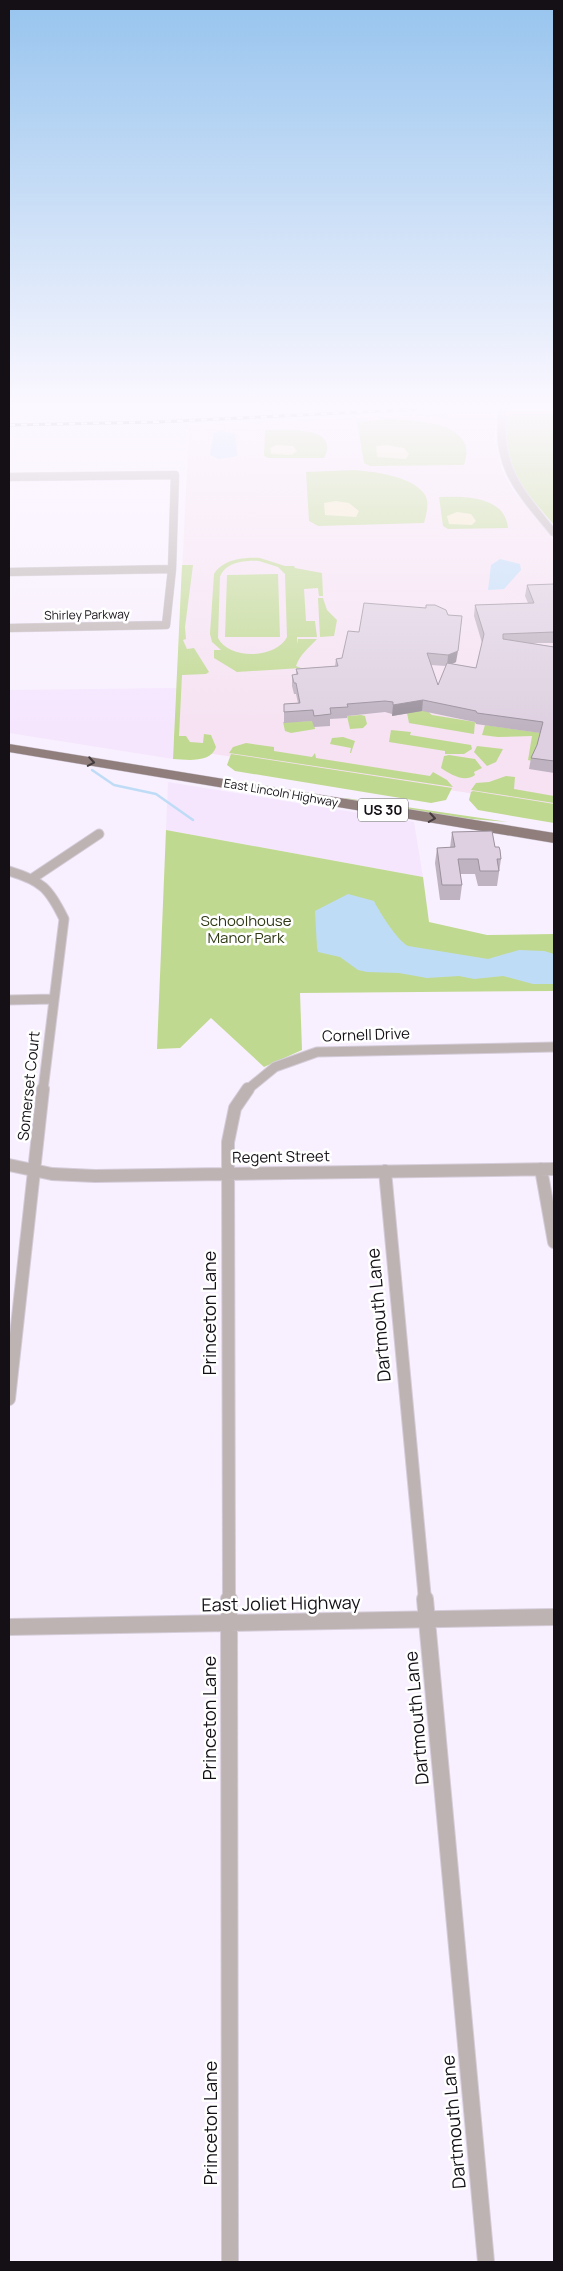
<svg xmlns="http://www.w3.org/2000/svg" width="563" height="2271" font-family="Manrope,sans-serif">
	<rect width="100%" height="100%" fill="#f8f0fe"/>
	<!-- built -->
	<path fill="#f5e6fe" d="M176,688L173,759L9,733V690Z
		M168,782L414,822L423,877L166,830Z"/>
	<!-- education -->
	<path fill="#f6e2f2" d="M496,411L494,439L502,470L512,489L554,541V806L174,748L189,425Z"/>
	<!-- green -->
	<path fill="#c0d990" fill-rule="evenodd" d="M508,409H554V525C519,484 501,466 508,409Z
		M386,419C408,420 452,420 464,442C468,449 466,458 464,465L370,466L364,463L357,422Z
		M265,430C285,430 341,425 324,458H268L264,456Z
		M355,470C375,472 413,476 425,495C430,503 426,515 424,523L318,526L309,521L306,472Z
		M439,497C465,496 505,496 508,528L448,529L443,526Z
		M260,558L285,566H294L295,568L322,573L323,596H319L318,588L304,589L306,621H315L317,637H297V644L298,639H317C309,648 300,654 296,666L301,668L237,672L214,658V650H221L212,642L210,634L214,574C223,559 244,557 260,558ZM259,561L278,567L285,574L287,637C276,659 229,660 218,638L220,577C225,562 245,560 259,561Z
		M182,565H193L185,627L186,639L183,640L187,649L194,648L209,672L206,674L182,675L179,736H186L190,742L203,743L204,734L211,735L216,747C211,763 188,760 173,759Z
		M278,574L280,637H225L227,575Z
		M318,598H323L327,610L337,620L334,636L320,637Z
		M425,709L432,715L475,722L474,734L409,723L407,713Z
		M361,715L365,716L367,724L363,728L350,729L347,716Z
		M312,721L317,722L314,725L315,729L291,733L285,731L283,722Z
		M485,725L542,733L532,761L528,760L532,736L498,737L482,735Z
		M391,730L411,732L410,735L471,745L472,749L464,754H445V751L389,742Z
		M343,737L355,741L351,753H350L351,748L330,744L332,738Z
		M246,743L274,747V751L312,757L315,753L316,758L430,776L433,772L447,780L453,787L229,753L233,747Z
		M477,746L503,749L496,762L487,766L474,752Z
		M231,754L452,788L446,800L431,803L235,771L227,765Z
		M449,755L475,759L482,768L474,772L475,775C464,783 450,774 441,768L444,756Z
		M506,776L515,777L514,789L554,796V803L471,790L476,783L489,782Z
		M473,791L554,804V823L478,810L469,800L471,792Z
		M345,798L508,822L447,817L344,800Z
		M166,830L423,877L429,922L487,935L554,934V991L300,993L302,1050L264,1067L211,1018L180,1048L157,1049Z"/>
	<!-- sand -->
	<path fill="#f4eac4" d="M276,445L293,446L297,451L292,455L271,454L270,448Z
		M387,445L404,448L409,454L406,459L377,457L376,446Z
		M336,501L349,503L359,511L356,517L325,515L324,503Z
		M457,512L471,514L476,521L472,525L449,524L447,516Z"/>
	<!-- water -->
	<path fill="#bfdcf7" d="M220,431L235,434L237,456L219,459L210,455L214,433Z
		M500,559L520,564L521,570L504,589L488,590L491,565Z
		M348,894L374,901C380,913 397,940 408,946L488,959L519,950L544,951L554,954V984H533L503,976L474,979L459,976L427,978L399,973L367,972L358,970L340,957L318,952L317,947L315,911Z"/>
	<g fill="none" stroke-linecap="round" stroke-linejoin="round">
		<!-- stream -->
		<path stroke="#bfdcf7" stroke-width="2.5" d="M92,770L114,785L156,794L193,820"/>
		<!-- minor-far3 casing -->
		<g stroke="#d4ccd9" stroke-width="9">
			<path id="minor-far3" d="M9,477L175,475L172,569L166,625L9,628
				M9,572L172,569"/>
		</g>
		<!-- minor-far2 casing -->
		<g stroke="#d4ccd9" stroke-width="11">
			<path id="minor-far2" d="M9,871C42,881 49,888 64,919L43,1090
				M33,878L99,834
				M9,1000L53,999
				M247,1090L275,1067L317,1052L554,1047"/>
		</g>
		<!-- minor-far1 casing -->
		<g stroke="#d4ccd9" stroke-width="14">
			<path id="minor-far1" d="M9,1165L52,1174L95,1176L554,1169
				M541,1169L554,1242
				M385,1171L425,1600
				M9,1399L43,1089
				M229,1600L228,1142L235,1108L248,1089"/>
		</g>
		<!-- minor casing -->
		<g stroke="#d4ccd9" stroke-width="18">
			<path id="minor" d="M229,1599L230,2262
				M425,1599L486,2262
				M9,1627L554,1617"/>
		</g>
		<!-- tertiary casing -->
		<g stroke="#d4ccd9" stroke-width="2">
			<path id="tertiary" d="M499,409H507C500,465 521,487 554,528V536L551,535C516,492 491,468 499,409Z"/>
		</g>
		<!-- primary casing -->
		<g stroke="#d4ccd9" stroke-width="1">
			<path id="primary" d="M9,744L554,833V843L9,752Z"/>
		</g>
		<!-- minor-far3 -->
		<use href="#minor-far3" stroke="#bdb3b2" stroke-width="8"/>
		<!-- minor-far2 -->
		<use href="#minor-far2" stroke="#bdb3b2" stroke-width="9"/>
		<!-- minor-far1 -->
		<use href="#minor-far1" stroke="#bdb3b2" stroke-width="12"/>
		<!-- minor -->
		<use href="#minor" stroke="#bdb3b2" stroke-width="16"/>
		<!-- tertiary -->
		<use href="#tertiary" fill="#bdb3b2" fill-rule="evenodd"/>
		<!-- primary -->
		<use href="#primary" fill="#8f7e7c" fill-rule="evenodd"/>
		<!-- rail casing -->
		<g stroke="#746f78" stroke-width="3">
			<path id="rail" d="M9,425L157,422L423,409"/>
		</g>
		<!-- rail -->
		<use href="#rail" stroke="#fff" stroke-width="2" stroke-dasharray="6" stroke-linecap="butt"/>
	</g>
	<!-- wall -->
	<path fill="#bfb3c1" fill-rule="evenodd" d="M554,584V643H532L554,647V773L529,769L531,758L537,745L540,733L476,724L475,722L422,711L392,716V714L385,712L347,716V718L330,719V726L314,727L312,721L284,723V704L298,703L296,694H294L292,686V675H296V669L335,666L336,659L342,658L359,632L426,608L456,662L452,664L476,668L482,643L474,616L475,605L528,603L525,596L527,585ZM431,665L446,666L438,685Z
		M452,832L495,847L501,859L497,886H478L475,874H460L462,885L460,900H440L435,863L437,848H450Z"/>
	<!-- shaded-wall -->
	<path fill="#9b929d" d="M458,651L456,662L447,666L448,655Z
		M423,700L422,711L392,716L393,705Z"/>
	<!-- building -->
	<path fill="#ded0e0" stroke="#9b929d" d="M554,584V632L503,634V639L554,647V761L531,758L537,745L543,722L477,713L476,711L423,700L393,705V702L385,701L347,704L348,707L330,708L331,714L314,716L313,710L284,712V704L300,703L296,683H294L292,675L298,674L296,669L338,666L336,659L342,658L348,631L359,632L364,603L426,608V605H435L446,610L448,615L462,616L458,651L448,655L427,653L438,685L447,663L476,668L484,634L475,605L534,603L527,585Z
		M492,831L495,847H499L500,850L501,859H497L499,871H480L478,859H458L462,885H442L437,848L455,847L452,832Z"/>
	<!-- one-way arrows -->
	<defs><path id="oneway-chevron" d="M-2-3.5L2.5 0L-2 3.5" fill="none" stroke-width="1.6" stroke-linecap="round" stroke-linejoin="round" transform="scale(1.25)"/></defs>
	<g stroke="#453c3f">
		<use href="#oneway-chevron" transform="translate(91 762) rotate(10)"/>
		<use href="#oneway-chevron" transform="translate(432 818) rotate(9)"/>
	</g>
	<!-- sky -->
	<linearGradient id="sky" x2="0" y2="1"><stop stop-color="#97c4ee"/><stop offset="0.56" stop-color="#fcf8ff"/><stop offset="1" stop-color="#fcf8ff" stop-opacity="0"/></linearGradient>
	<rect width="563" height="727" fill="url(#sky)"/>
	<g text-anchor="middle" stroke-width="5" stroke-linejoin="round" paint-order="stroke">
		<!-- far-street labels -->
		<g font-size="12" fill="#141016" stroke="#fff">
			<text transform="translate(87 615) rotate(-1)" y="4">Shirley Parkway</text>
			<text transform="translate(281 793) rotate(10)" y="4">East Lincoln Highway</text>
		</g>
		<!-- shield labels -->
		<rect fill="#fff" stroke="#5a585c" stroke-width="1" x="358" y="798.5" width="50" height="23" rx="4"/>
		<g font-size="14" font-weight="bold" fill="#141016">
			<text x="383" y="815">US 30</text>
		</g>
		<!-- park labels -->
		<g font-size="15" fill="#2e3914" stroke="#fff">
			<text x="246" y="926">Schoolhouse<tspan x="246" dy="17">Manor Park</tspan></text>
		</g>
		<!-- street labels -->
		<g font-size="15" fill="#141016" stroke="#fff">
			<text transform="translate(366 1035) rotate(-2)" y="5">Cornell Drive</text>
			<text transform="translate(29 1086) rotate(-84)" y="5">Somerset Court</text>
			<text transform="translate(281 1157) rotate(-1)" y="5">Regent Street</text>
		</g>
		<!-- near-street labels -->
		<g font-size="18" fill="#141016" stroke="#fff">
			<text transform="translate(210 1313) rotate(-90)" y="6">Princeton Lane</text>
			<text transform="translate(379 1315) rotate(-95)" y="6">Dartmouth Lane</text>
			<text transform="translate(281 1604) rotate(-1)" y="6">East Joliet Highway</text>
			<text transform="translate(210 1718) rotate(-90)" y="6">Princeton Lane</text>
			<text transform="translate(417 1718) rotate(-95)" y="6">Dartmouth Lane</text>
			<text transform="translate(454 2122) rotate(-95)" y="6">Dartmouth Lane</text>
			<text transform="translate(211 2123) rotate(-90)" y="6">Princeton Lane</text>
		</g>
	</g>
	<!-- border -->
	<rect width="563" height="2271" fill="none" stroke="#141016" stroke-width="20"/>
</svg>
